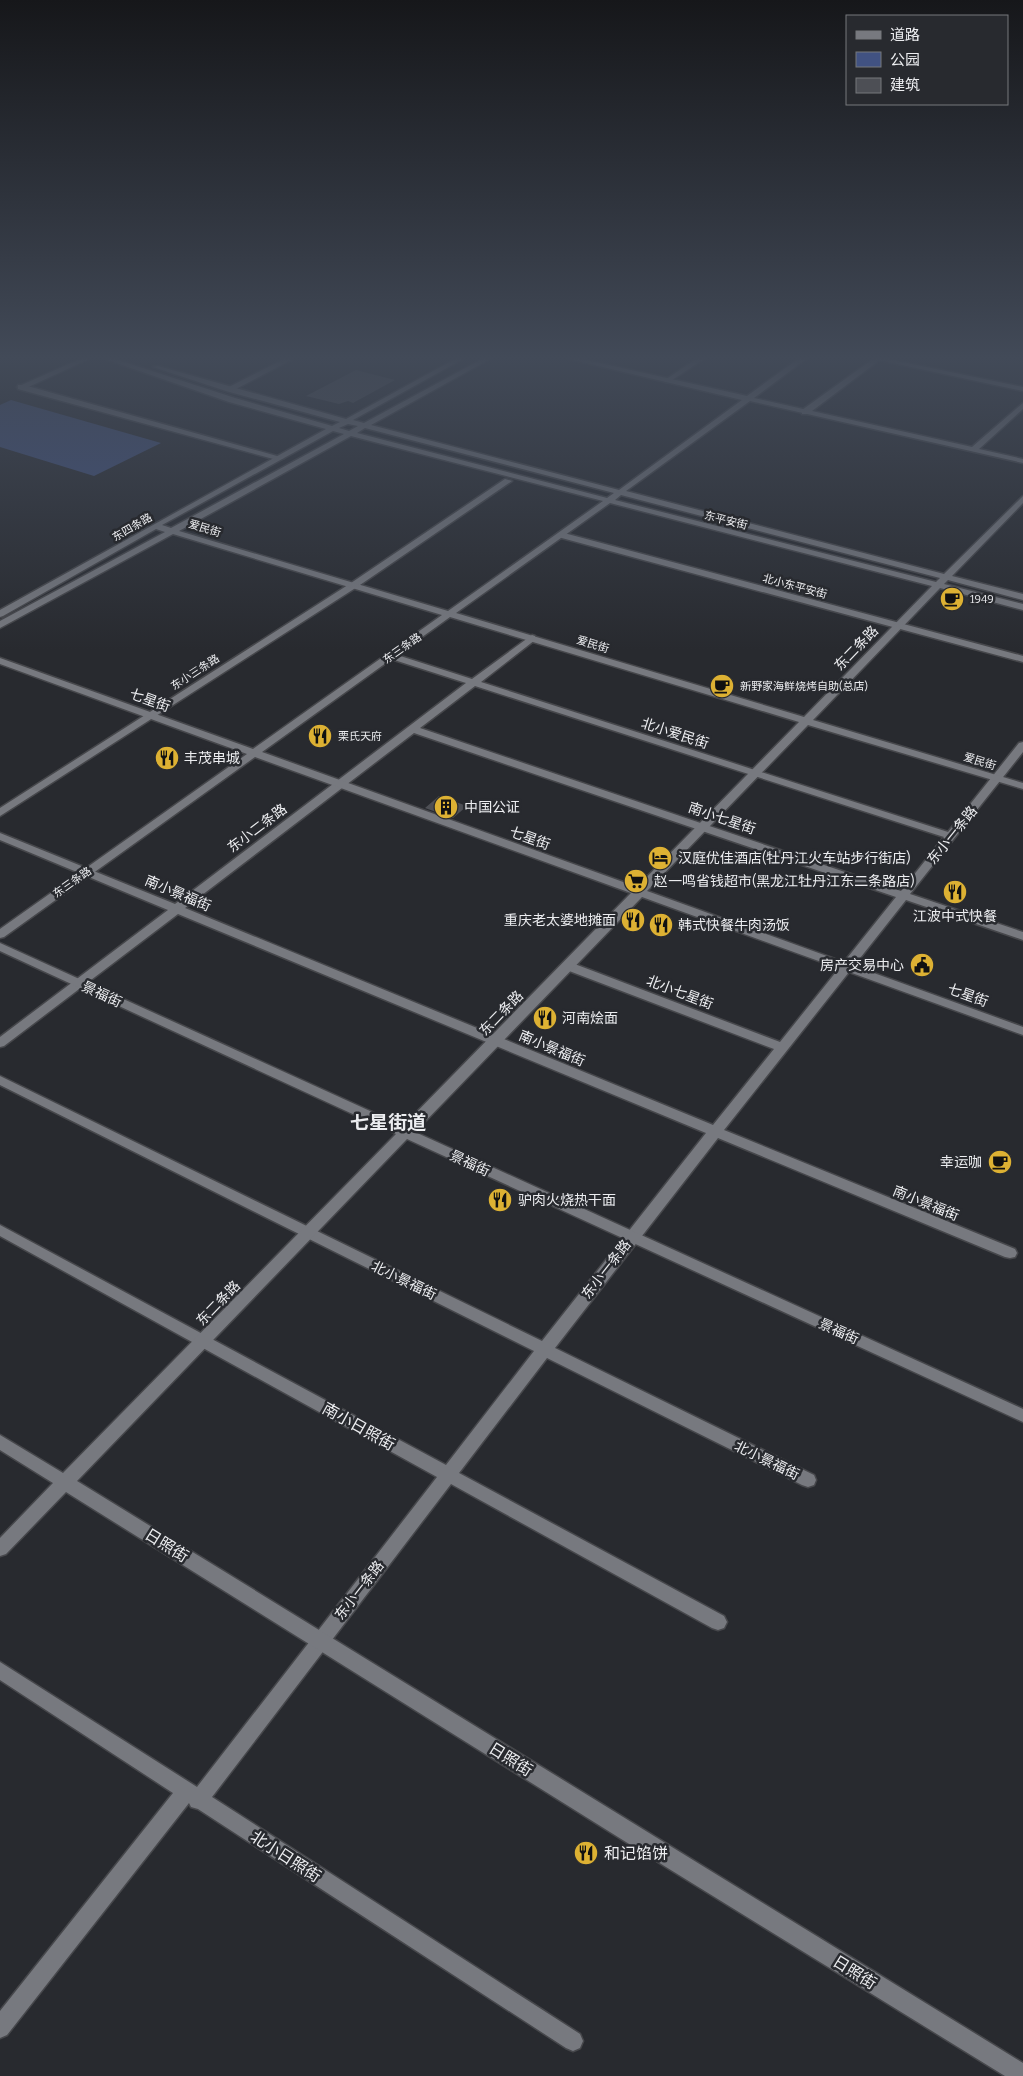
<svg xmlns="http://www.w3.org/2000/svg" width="1023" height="2076" font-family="Bitter,'Noto Sans SC',serif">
	<rect width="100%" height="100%" fill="#282a2f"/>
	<!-- green -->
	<path fill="#415282" d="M11,400L161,443L94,476L0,447V405Z"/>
	<!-- building -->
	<path fill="#4d4f55" d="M356,370L395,380L353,403L348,401L339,404L306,396Z
		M439,796L467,806L453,818L425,808Z"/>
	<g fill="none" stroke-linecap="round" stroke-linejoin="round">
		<!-- street casing -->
		<g stroke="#46474b" stroke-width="3">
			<path id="street" d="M284,359H293L232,391L225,389Z
				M696,359H704L669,382H665V380Z
				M873,359H881L808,414H802V410Z
				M18,385H24L284,458L277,460L18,389Z
				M505,479L512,481L357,587L0,816V808L351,583Z
				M558,533H564L1023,656V662L558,537Z
				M532,635L535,636V640L481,682L948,832L1019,743L1023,742V752L910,894L1023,932V940L906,900L724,1130L1015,1249L1017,1253L1015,1257L1010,1258L1005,1257L718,1138L555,1348L814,1475L816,1480L814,1485L808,1487L802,1485L547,1358L459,1473L724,1616L727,1622L724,1628L718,1630L712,1628L451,1484L212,1797L580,2034L583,2041L580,2048L573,2051L566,2048L198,1809L191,1807L189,1803L7,2035L0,2038V2011L173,1793L0,1680V1662L197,1787L437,1477L0,1236V1225L446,1465L534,1351L0,1085V1076L542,1341L706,1133L178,914L4,1046L0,1047V1037L168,910L0,840V833L175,904L466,683L388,658V654H394L472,679ZM475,686L944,837L901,891L420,728ZM414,733L896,897L780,1042L572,963H564L562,966L564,969L774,1049L713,1125L185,908Z"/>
		</g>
		<!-- secondary casing -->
		<g stroke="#46474b" stroke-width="3">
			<path id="secondary" d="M80,359H89L24,389L17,387Z
				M105,359H115L235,398L332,426L340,422L226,391L153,367L158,366L346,419L455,359H463L353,420L364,423L482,359H490L371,425L619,490L742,400L569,359H582L747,396L798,359H806L754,398L972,447L1023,403V409L979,449L1023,459V463L750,401L626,491L944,574L1023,496V503L952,576L1023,594V600L948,580L944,584L1023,604V610L940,588L813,720L1023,783V789L808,725L647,891L1023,1027V1035L642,897L415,1132L1023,1409V1422L407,1139L77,1481L1023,2063V2076H1005L666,1867L66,1492L6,1554L0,1556V1538L53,1483L0,1450V1435L63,1473L396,1134L0,951V943L403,1126L631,893L255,757L4,937L0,938V929L247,754L0,664V658L253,749L442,615L173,534L0,628V621L165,532L156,529L3,616L0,617V610L326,429L229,402ZM348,424L358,426L349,431L339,428ZM365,428L614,493L607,498L357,433ZM333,431L344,434L171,528L162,525ZM351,436L603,501L448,611L179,531ZM621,495L940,578L936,582L615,500ZM610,503L932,586L804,717L456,613ZM450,617L799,722L637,887L262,752Z
				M874,359H888L1023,387V391Z"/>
		</g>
		<!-- street -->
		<use href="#street" fill="#77797f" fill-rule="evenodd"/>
		<!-- secondary -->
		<use href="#secondary" fill="#77797f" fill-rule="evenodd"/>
	</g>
	<!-- sky -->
	<linearGradient id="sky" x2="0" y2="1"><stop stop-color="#16171a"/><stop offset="0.55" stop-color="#424a58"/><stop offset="1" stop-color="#424a58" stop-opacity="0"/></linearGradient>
	<rect width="1023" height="650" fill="url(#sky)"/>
	<!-- icons -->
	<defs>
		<g id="cafe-disc" transform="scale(1.25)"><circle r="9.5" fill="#ddb133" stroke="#282a2f"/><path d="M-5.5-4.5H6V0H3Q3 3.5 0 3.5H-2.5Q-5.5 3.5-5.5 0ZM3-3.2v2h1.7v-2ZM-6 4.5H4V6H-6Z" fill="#111"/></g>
		<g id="restaurant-disc" transform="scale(1.25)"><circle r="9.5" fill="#ddb133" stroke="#282a2f"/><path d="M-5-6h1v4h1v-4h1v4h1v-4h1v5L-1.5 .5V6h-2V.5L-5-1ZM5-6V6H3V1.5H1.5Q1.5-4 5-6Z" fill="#111"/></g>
		<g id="building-disc" transform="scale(1.25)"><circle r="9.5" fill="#ddb133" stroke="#282a2f"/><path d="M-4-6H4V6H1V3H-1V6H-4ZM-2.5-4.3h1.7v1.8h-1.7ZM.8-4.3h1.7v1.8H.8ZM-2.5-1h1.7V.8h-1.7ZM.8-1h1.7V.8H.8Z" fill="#111"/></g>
		<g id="hotel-disc" transform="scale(1.25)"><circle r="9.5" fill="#ddb133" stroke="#282a2f"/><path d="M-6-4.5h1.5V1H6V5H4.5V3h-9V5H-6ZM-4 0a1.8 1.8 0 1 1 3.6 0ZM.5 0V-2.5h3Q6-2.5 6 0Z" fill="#111"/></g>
		<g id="supermarket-disc" transform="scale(1.25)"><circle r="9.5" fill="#ddb133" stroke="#282a2f"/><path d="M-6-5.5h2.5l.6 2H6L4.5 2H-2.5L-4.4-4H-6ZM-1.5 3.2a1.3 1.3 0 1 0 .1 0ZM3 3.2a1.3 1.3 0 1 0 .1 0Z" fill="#111"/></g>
		<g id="civic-disc" transform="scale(1.25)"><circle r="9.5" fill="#ddb133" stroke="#282a2f"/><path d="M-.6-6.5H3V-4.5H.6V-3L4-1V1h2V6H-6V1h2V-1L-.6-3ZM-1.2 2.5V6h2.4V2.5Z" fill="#111"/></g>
	</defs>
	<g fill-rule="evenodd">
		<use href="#cafe-disc" x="952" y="599"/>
		<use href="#cafe-disc" x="722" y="686"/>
		<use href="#restaurant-disc" x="320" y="736"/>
		<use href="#restaurant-disc" x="167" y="758"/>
		<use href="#building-disc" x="446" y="807"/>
		<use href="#hotel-disc" x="660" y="858"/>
		<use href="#supermarket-disc" x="636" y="881"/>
		<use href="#restaurant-disc" x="955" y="892"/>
		<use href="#restaurant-disc" x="633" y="920"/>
		<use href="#restaurant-disc" x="661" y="925"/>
		<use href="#civic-disc" x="922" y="965"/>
		<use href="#restaurant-disc" x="545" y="1018"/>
		<use href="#cafe-disc" x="1000" y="1162"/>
		<use href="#restaurant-disc" x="500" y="1200"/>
		<use href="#restaurant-disc" x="586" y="1853"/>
	</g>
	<g text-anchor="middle" stroke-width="5" stroke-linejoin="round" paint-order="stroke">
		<!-- far-street labels -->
		<g font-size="11" fill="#ecedf0" stroke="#282a2f">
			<text transform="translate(726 520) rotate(14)" y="4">东平安街</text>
			<text transform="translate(132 527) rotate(-30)" y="4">东四条路</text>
			<text transform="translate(205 528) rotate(17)" y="4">爱民街</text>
			<text transform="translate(795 586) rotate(15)" y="4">北小东平安街</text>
			<text transform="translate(593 644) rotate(17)" y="4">爱民街</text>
			<text transform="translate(402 648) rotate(-35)" y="4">东三条路</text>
			<text transform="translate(195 672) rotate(-33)" y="4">东小三条路</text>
			<text transform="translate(980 761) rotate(17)" y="4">爱民街</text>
			<text transform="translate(72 882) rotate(-35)" y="4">东三条路</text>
		</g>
		<!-- far-poi labels -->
		<g font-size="11" fill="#ecedf0" stroke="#282a2f" text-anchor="start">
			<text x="970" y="603">1949</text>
			<text x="740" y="690">新野家海鲜烧烤自助(总店)</text>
			<text x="338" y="740">栗氏天府</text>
		</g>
		<!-- street labels -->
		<g font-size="14" fill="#ecedf0" stroke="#282a2f">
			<text transform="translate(856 648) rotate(-46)" y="5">东二条路</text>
			<text transform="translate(150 700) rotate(20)" y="5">七星街</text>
			<text transform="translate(675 733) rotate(18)" y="5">北小爱民街</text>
			<text transform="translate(722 818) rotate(19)" y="5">南小七星街</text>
			<text transform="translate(257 828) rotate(-37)" y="5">东小二条路</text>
			<text transform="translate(952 835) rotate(-51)" y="5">东小一条路</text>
			<text transform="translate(530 838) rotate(20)" y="5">七星街</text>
			<text transform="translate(178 893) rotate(23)" y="5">南小景福街</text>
			<text transform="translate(680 992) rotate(21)" y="5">北小七星街</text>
			<text transform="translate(102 994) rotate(25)" y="5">景福街</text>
			<text transform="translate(968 995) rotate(20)" y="5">七星街</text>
			<text transform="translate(501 1013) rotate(-46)" y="5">东二条路</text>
			<text transform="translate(552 1048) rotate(23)" y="5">南小景福街</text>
			<text transform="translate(470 1163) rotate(25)" y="5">景福街</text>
			<text transform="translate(926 1203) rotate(22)" y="5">南小景福街</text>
			<text transform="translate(606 1269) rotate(-52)" y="5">东小一条路</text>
			<text transform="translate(404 1280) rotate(26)" y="5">北小景福街</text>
			<text transform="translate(218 1303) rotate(-46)" y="5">东二条路</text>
			<text transform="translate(839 1331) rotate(24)" y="5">景福街</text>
			<text transform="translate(767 1460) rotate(26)" y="5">北小景福街</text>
			<text transform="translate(359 1590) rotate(-52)" y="5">东小一条路</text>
		</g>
		<!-- poi labels -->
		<g font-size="14" fill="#ecedf0" stroke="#282a2f" text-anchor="start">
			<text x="184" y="763">丰茂串城</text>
			<text x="464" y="812">中国公证</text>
			<text x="678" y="863">汉庭优佳酒店(牡丹江火车站步行街店)</text>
			<text x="654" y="886">赵一鸣省钱超市(黑龙江牡丹江东二条路店)</text>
			<text x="955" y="921" text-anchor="middle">江波中式快餐</text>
			<text x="616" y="925" text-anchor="end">重庆老太婆地摊面</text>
			<text x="678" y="930">韩式快餐牛肉汤饭</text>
			<text x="904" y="970" text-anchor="end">房产交易中心</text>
			<text x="562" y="1023">河南烩面</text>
			<text x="982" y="1167" text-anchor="end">幸运咖</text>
			<text x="518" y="1205">驴肉火烧热干面</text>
		</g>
		<!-- near-street labels -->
		<g font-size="16" fill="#ecedf0" stroke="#282a2f">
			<text transform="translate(359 1426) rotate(29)" y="6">南小日照街</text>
			<text transform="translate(167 1545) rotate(32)" y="6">日照街</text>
			<text transform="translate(511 1759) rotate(32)" y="6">日照街</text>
			<text transform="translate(286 1856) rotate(33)" y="6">北小日照街</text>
			<text transform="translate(855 1972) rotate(32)" y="6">日照街</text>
		</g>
		<!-- near-poi labels -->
		<g font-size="16" fill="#ecedf0" stroke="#282a2f" text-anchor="start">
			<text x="604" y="1859">和记馅饼</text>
		</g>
		<!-- district labels -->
		<g font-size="19" font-weight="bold" fill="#ecedf0" stroke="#282a2f">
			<text x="388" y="1129">七星街道</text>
		</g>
	</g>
	<!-- legend -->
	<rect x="846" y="15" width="162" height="90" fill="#282a2f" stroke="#76787c"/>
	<rect x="856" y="31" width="25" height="8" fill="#77797f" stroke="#76787c"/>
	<text x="890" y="40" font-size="15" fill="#ecedf0">道路</text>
	<rect x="856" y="52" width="25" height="15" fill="#415282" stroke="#76787c"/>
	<text x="890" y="65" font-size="15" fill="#ecedf0">公园</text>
	<rect x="856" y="78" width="25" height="15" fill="#4d4f55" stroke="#76787c"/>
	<text x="890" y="90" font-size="15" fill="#ecedf0">建筑</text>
</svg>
